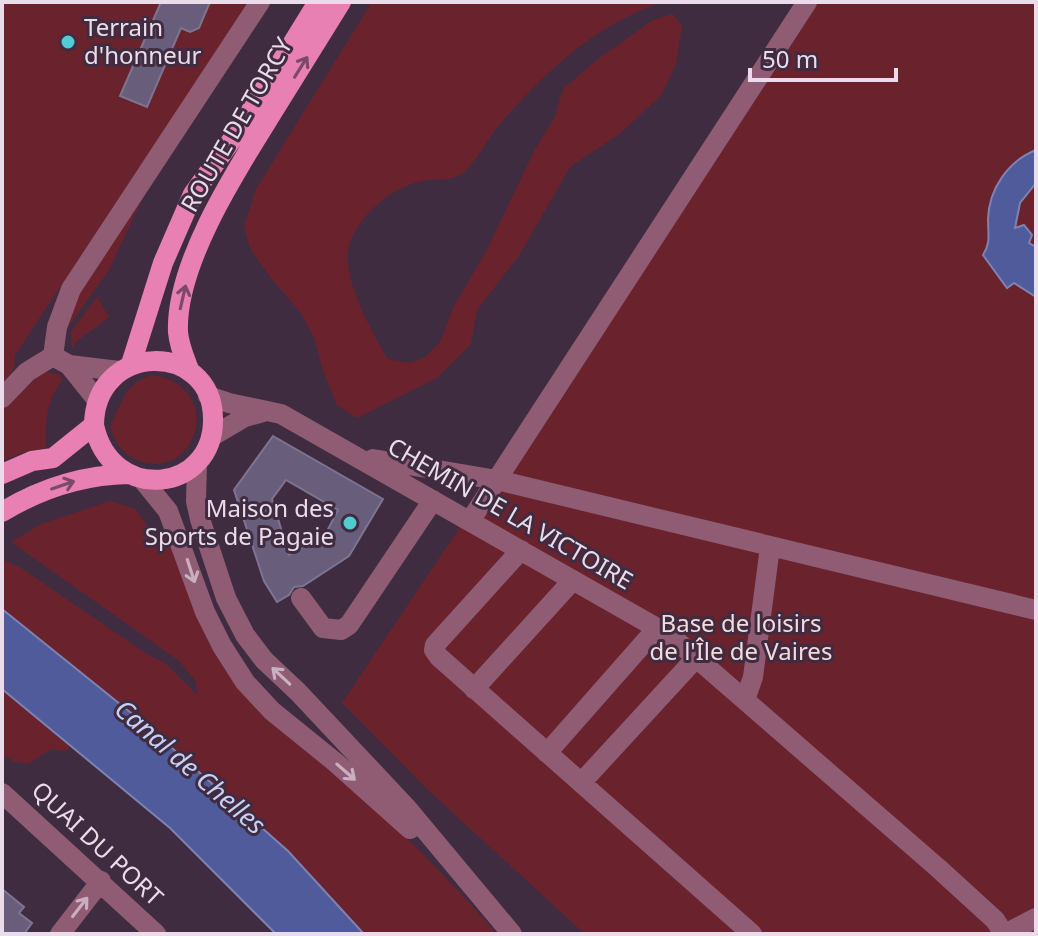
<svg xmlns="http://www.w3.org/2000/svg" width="1038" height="936" font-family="'Noto Sans',sans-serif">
	<rect width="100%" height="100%" fill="#402c41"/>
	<!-- green -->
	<path fill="#6a232d" d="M2,2H249L15,355L14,367L2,388Z
		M372,2H662C593,26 546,71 499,125C489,137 473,166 463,173C453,181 439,179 427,180C395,185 362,211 350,242C338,271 372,334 388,359L410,363L424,358L440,342L454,306L487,250L534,151L554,119L563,89L594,62L653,20L673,14L682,26L676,64L662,94L622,132L570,167L520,254L477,310L471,344L437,378L357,418L337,405L323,371L314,338L301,313L270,277L250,248L244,226L256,189Z
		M812,2H1036V934H585L429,791L342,703Z
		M150,182L109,270L63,334L73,299Z
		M97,297L109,317L77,341L72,348L71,332Z
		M44,372L59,374L63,379C46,400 45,422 46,448L21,453L2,461V407Z
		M153,375C228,388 195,484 137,460C123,454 114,442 111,427C119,405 127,381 153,375Z
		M110,501L135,509L153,534L168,530C182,574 194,621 219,660C244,701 301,741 338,773C394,823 447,877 497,934H364L288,851L146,725L2,609V559L21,568L150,656L165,663L197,695L196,681L178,660L11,542L41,524Z
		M2,689L69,744V749L66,751L51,749L28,764L13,761L2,754Z"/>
	<!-- water -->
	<path fill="#505b9c" stroke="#7e82b3" stroke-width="2" d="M1036,150V183L1020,203L1015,228L1024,225L1032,235L1029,243L1036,247V297L1014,283L1007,288L983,255C991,243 988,233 988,219C989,189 1008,161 1036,150Z
		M2,609L146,725L288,851L364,934H276L170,828L2,689Z"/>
	<!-- building -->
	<path fill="#685e7b" stroke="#7e7492" stroke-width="2" fill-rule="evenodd" d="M161,2H210L199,28L190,32L181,28L147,107L120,96Z
		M273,436L383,499L349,556L303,586L294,587L289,595L277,602L264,581L234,490ZM286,480L338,510L325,535L289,555L272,499Z
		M2,889L24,907L19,913L32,923L24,934H2Z"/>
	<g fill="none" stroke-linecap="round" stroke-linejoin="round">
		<!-- minor -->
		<path stroke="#8f5c74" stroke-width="20" d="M53,356L69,365L119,371
			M69,365L97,400
			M208,396L229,403L281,414L671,636L938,868L995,920L1004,934
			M2,398L27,372L53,356L57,327L71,289L260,2
			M211,437L245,417L263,412
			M373,459L497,480L1036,610
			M197,462L196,501L200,519L226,598L245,635L264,660L298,692L406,807L512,934
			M142,479L168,511L205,612L222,646L245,682L272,711L335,762L410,829
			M470,521L807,2
			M521,550L435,645L434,650L439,657L752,934
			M301,598L323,628L341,630L349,625L433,500
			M474,689L573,580
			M745,700L753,677L770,547
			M547,753L657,628
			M581,783L696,658
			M2,793L156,934
			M60,934L101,881
			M1005,934L1036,918"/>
		<!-- major -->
		<path stroke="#e880b3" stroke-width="20" d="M131,364L163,263L193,194L239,130L318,2
			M190,372C185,359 179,346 178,332C175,262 241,163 277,105C298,71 320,36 341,2
			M2,474L32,461L53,458L94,425C95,341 212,341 213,418C215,493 111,505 94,425
			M2,512C40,489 84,475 128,474"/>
	</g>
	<!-- one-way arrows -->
	<defs><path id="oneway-shaft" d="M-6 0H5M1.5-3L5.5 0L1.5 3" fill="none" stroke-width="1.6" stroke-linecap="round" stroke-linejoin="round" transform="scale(2)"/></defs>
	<g stroke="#7b4969">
		<use href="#oneway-shaft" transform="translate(301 67) rotate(-58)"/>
		<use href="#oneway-shaft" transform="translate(183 297) rotate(-77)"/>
		<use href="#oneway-shaft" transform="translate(63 485) rotate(-19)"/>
	</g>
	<g stroke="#caafc1">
		<use href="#oneway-shaft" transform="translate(191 571) rotate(72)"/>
		<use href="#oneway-shaft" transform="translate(281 676) rotate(-137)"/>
		<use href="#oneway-shaft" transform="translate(346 772) rotate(41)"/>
		<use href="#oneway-shaft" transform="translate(80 907) rotate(-52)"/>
	</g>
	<!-- markers -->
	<g fill="#51ccd2" stroke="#402c41" stroke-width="3">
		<circle cx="68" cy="42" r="8"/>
		<circle cx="350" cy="523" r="8"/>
	</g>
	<g text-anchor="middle" stroke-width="6" stroke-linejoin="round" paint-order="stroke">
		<!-- poi labels -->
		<g font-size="24" fill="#eadcea" stroke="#402c41" text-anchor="start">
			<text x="84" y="36">Terrain<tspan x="84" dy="28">d'honneur</tspan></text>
			<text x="334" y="517" text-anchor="end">Maison des<tspan x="334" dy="28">Sports de Pagaie</tspan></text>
		</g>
		<!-- street labels -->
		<g font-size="24" fill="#eadcea" stroke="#402c41">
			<text transform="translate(237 125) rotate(-60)" y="8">ROUTE DE TORCY</text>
			<text transform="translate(510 514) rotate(30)" y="8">CHEMIN DE LA VICTOIRE</text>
			<text transform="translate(97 844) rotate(43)" y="8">QUAI DU PORT</text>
		</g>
		<!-- park labels -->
		<g font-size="24" fill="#f3dadb" stroke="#402c41">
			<text x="741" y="632">Base de loisirs<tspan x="741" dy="28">de l'Île de Vaires</tspan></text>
		</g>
		<!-- water labels -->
		<g font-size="26" font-style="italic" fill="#c7d0f6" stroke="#402c41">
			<text transform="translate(190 767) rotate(41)" y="9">Canal de Chelles</text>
		</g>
	</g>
	<!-- border -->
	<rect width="1038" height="936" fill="none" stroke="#eadcea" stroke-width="8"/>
	<!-- scale -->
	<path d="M750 68v12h146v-12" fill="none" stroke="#eadcea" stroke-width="4"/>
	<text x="762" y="68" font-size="24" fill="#eadcea" stroke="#402c41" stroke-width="6" paint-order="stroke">50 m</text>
</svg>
